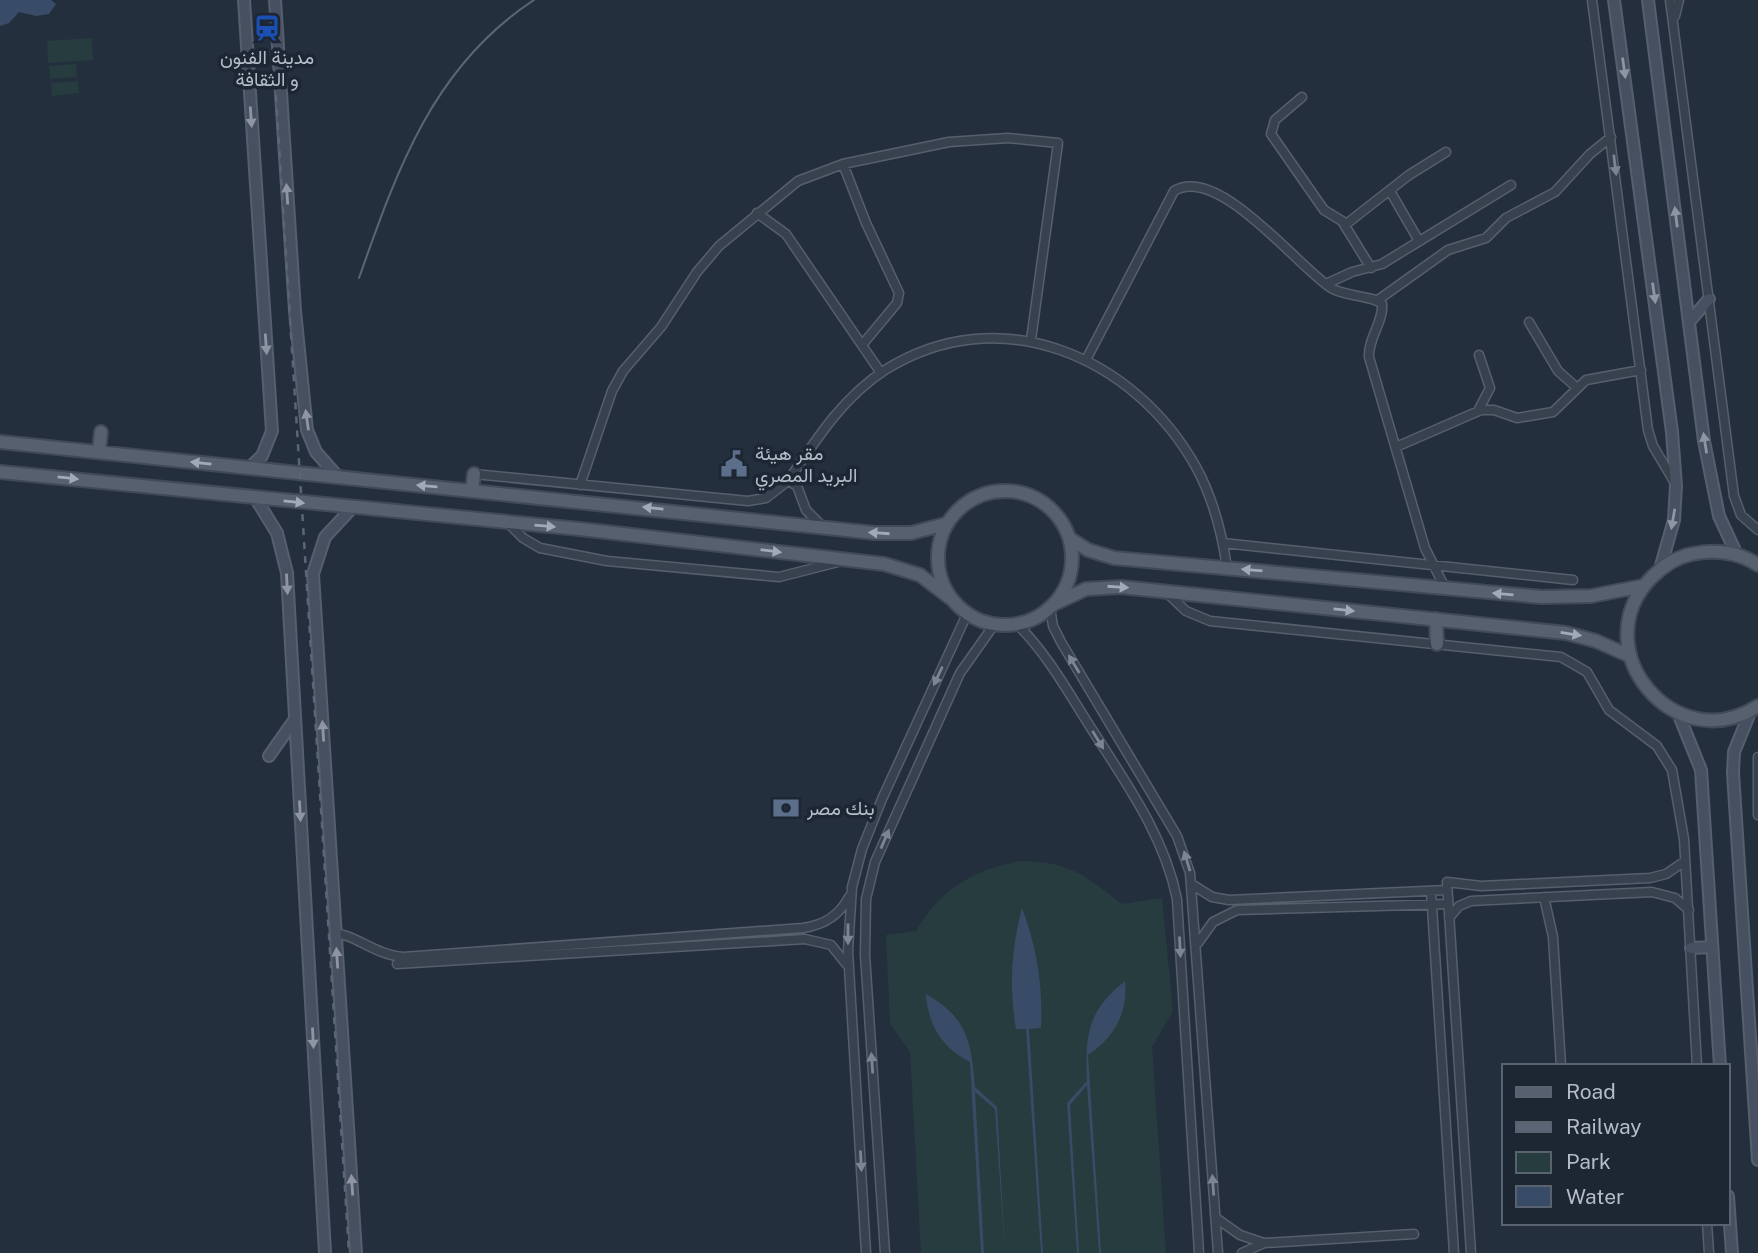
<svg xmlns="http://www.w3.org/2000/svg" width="1758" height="1253" font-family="'Public Sans',Vazirmatn,sans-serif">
	<rect width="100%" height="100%" fill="#242f3e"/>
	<!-- green -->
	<path fill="#263c3f" d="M92,38L93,60L48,63L47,41Z
		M76,64L77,77L50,79L49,66Z
		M78,81L79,93L52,96L51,83Z
		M1021,861C1071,862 1084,875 1122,904L1162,898L1173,1011L1152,1047L1166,1253H921L910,1052L890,1024L886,935L916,931C940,889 975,869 1021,861Z"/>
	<!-- water -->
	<path fill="#394c67" d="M0,0H51L56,4L49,14L36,16L19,12L9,23L0,26Z
		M1022,908C1037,948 1043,986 1041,1028L1029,1029L1043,1253H1041L1026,1029H1016C1009,986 1011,950 1022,908Z
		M1125,981C1128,1013 1114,1038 1088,1055L1101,1253H1099L1087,1085L1070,1105L1079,1253H1077L1067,1103L1087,1081C1085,1036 1087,1011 1125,981Z
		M926,994C968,1018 971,1042 975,1087L997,1107L1005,1253L995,1109L975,1092L984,1253H981L970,1062C942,1048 928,1025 926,994Z"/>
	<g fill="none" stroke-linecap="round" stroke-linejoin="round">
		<!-- street casing -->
		<g stroke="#565f6c" stroke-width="11">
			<path id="street" d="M1592,0L1648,430L1653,446L1675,483
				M1670,0L1734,496L1741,515L1758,530
				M1675,16L1679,0
				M1302,97L1275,120L1271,134L1324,210L1342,221L1371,268
				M843,164L866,223L899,293L897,303L862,345
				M1390,191L1419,241
				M757,213L786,234L881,373
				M1345,225L1409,175L1446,152
				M1326,284L1352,272L1382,264L1511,185
				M1378,300L1448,250L1486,238L1506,218L1555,192L1590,154L1611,137
				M1529,322L1558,371L1576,387
				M1086,360L1174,191C1218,164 1297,266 1331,288C1346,297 1372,295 1382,304C1384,321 1368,338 1369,357L1425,548L1445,588
				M1478,411L1490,388L1479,355
				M1396,447L1481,410H1494L1517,418L1553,412L1586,380L1641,370
				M474,474L748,501L766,498L788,481L797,486L806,510L823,527
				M788,481C816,440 842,398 885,370C999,298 1134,356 1196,467C1213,498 1222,533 1227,568
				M580,485L612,391L623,371L661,327L697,272L719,246L798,181L843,164L949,142L1008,138L1058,143L1031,340
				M508,523L523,538L540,548L607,561L779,577L838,562
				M1223,543L1573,580
				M1166,592L1186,611L1210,621L1561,657L1587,672L1609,710L1657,746L1672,770L1684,839L1697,1066
				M1050,607L1053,626L1061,642L1177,836L1190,873L1218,1253
				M1017,624C1048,655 1068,692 1091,728C1126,783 1164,835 1177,899L1199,1253
				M1758,757V815
				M1193,885L1212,897L1229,900L1447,890
				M1431,891L1454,1253
				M1544,897L1553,937L1561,1066
				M1449,918L1459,906L1471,901L1652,892L1675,898L1689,910
				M335,934C353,933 375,955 403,957L803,928C824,925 839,916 849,897
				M1198,943L1213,922L1237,910L1448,904
				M397,964L805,939L831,945L848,966
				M1216,1218L1240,1235L1264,1243
				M1707,1223L1709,1253
				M866,1253L848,951L852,887L862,849L882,799L967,614
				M885,1253L865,955L866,899L875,862L960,673L994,625
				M1242,1253L1264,1243L1414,1234
				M1471,1253L1447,882L1481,886L1650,878L1666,874L1685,861"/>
		</g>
		<!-- secondary casing -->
		<g stroke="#565f6c" stroke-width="14">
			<path id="secondary" d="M244,0L272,431L262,456L249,468
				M275,0L295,311L307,430L316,452L339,478
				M1614,0L1672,432L1676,486L1674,520L1660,569
				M1648,0L1704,441L1719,516L1737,555
				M1689,322L1709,299
				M256,499L277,533L287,573L325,1253
				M352,508L325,537L313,574L356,1253
				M1751,710L1734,752L1733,773L1758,1160
				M1678,713L1701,770L1720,1066
				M269,756L295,719
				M1691,948L1712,947
				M1728,1196L1732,1253"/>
		</g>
		<!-- primary casing -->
		<g stroke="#414a57" stroke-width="16">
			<path id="primary" d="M0,442L875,533H911L946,524
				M99,452L101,432
				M0,472L580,529L884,564L920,575L950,598
				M472,491L474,474
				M938 558a67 67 0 1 1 134 0a67 67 0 1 1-134 0Z
				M1069,538L1088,550L1114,558L1542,597L1591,596L1643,586
				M1758,565C1739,552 1714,549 1692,554C1676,557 1663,566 1651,578C1583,649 1675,760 1758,706
				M1054,604L1086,589L1121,587L1566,633L1596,641L1630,656
				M1436,619L1437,644"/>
		</g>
		<!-- street -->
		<use href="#street" stroke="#38414e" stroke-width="8"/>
		<!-- secondary -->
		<use href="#secondary" stroke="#465061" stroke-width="10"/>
		<!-- primary -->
		<use href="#primary" stroke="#56606e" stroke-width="12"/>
		<!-- tram -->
		<path stroke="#5a6575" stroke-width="2" d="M359,278C397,170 433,66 534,0"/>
		<!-- rail -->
		<path stroke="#5a6575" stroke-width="2.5" stroke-dasharray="7 7" stroke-linecap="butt" d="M275,81L349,1253"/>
	</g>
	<!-- one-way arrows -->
	<defs><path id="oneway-solid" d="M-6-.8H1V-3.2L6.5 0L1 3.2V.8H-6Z" transform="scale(1.75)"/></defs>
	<g fill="#8e96a5">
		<use href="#oneway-solid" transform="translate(1624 68) rotate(82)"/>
		<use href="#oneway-solid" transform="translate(251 117) rotate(86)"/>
		<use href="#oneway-solid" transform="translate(287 194) rotate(-94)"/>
		<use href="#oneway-solid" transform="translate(1676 217) rotate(-97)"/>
		<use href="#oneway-solid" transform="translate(1654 293) rotate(82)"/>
		<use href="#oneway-solid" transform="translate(266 344) rotate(86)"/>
		<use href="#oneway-solid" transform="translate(307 420) rotate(-98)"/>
		<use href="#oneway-solid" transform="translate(1705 443) rotate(-99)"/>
		<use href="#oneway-solid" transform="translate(1673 519) rotate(100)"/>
		<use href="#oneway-solid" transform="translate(287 584) rotate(87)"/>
		<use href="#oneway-solid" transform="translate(323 731) rotate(-94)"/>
		<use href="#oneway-solid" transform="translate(300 811) rotate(87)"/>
		<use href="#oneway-solid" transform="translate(337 958) rotate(-94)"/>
		<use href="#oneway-solid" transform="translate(313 1038) rotate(87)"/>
		<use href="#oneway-solid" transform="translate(352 1185) rotate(-94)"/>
	</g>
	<g fill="#7c8592">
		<use href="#oneway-solid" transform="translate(1615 165) rotate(83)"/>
		<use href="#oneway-solid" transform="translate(1074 664) rotate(-121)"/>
		<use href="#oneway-solid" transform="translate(938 676) rotate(115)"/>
		<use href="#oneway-solid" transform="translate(1098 740) rotate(58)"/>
		<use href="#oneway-solid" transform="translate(885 839) rotate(-67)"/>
		<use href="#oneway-solid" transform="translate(1187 861) rotate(-107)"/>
		<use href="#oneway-solid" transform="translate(848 934) rotate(90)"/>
		<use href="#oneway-solid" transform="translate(1180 947) rotate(87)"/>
		<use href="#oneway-solid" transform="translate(872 1063) rotate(-94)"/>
		<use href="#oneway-solid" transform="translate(861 1161) rotate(87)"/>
		<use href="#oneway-solid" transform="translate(1213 1185) rotate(-94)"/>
	</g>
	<g fill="#a1aab7">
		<use href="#oneway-solid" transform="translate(201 463) rotate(-174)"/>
		<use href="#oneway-solid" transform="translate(68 478) rotate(6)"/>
		<use href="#oneway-solid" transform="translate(427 486) rotate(-175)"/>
		<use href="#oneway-solid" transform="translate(294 502) rotate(6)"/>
		<use href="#oneway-solid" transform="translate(653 508) rotate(-174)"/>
		<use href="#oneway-solid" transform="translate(545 526) rotate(5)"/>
		<use href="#oneway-solid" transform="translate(879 533) rotate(-176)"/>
		<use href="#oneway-solid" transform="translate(771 551) rotate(7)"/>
		<use href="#oneway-solid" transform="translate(1252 570) rotate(-175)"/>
		<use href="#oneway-solid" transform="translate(1118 587) rotate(4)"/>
		<use href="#oneway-solid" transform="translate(1503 594) rotate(-175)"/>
		<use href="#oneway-solid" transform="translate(1344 610) rotate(6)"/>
		<use href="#oneway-solid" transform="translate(1571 634) rotate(9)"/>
	</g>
	<!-- icons -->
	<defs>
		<g id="station-bare" transform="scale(2.1)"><path d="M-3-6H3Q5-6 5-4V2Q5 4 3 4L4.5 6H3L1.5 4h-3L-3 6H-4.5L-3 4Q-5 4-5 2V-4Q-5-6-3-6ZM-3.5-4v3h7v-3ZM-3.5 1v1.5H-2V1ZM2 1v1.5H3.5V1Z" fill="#1a4fb4" stroke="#1d2633" stroke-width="2.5" paint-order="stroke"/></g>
		<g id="civic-bare" transform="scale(2.1)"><path d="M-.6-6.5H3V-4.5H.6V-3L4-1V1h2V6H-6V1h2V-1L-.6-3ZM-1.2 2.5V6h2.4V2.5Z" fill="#5c6f8a" stroke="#1d2633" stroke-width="2.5" paint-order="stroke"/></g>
		<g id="bank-bare" transform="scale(2.1)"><path d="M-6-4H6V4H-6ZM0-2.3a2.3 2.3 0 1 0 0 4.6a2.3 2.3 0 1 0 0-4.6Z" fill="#5c6f8a" stroke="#1d2633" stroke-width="2.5" paint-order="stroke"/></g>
	</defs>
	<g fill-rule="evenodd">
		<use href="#station-bare" x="267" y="28"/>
		<use href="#civic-bare" x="734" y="464"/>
		<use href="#bank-bare" x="786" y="808"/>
	</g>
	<g text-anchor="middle" stroke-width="7" stroke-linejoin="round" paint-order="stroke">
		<!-- poi labels -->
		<g font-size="19" fill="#b4bcc9" stroke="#1d2633" text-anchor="start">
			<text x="267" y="64" text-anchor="middle">مدينة الفنون<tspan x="267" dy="22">و الثقافة</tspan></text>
			<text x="755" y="460">مقر هيئة<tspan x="755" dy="22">البريد المصري</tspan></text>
			<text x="807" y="815">بنك مصر</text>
		</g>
	</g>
	<!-- legend -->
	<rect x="1502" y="1064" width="228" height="161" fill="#1d2633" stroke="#59626f" stroke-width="2"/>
	<rect x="1516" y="1087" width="35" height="10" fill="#56606e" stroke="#59626f" stroke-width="2"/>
	<text x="1566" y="1099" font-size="21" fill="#b4bcc9">Road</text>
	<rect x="1516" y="1122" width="35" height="10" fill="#5a6575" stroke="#59626f" stroke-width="2"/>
	<text x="1566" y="1134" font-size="21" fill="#b4bcc9">Railway</text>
	<rect x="1516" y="1152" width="35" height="21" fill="#263c3f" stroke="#59626f" stroke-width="2"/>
	<text x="1566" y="1169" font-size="21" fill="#b4bcc9">Park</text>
	<rect x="1516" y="1186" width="35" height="21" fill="#394c67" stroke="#59626f" stroke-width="2"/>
	<text x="1566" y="1204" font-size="21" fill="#b4bcc9">Water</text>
</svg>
